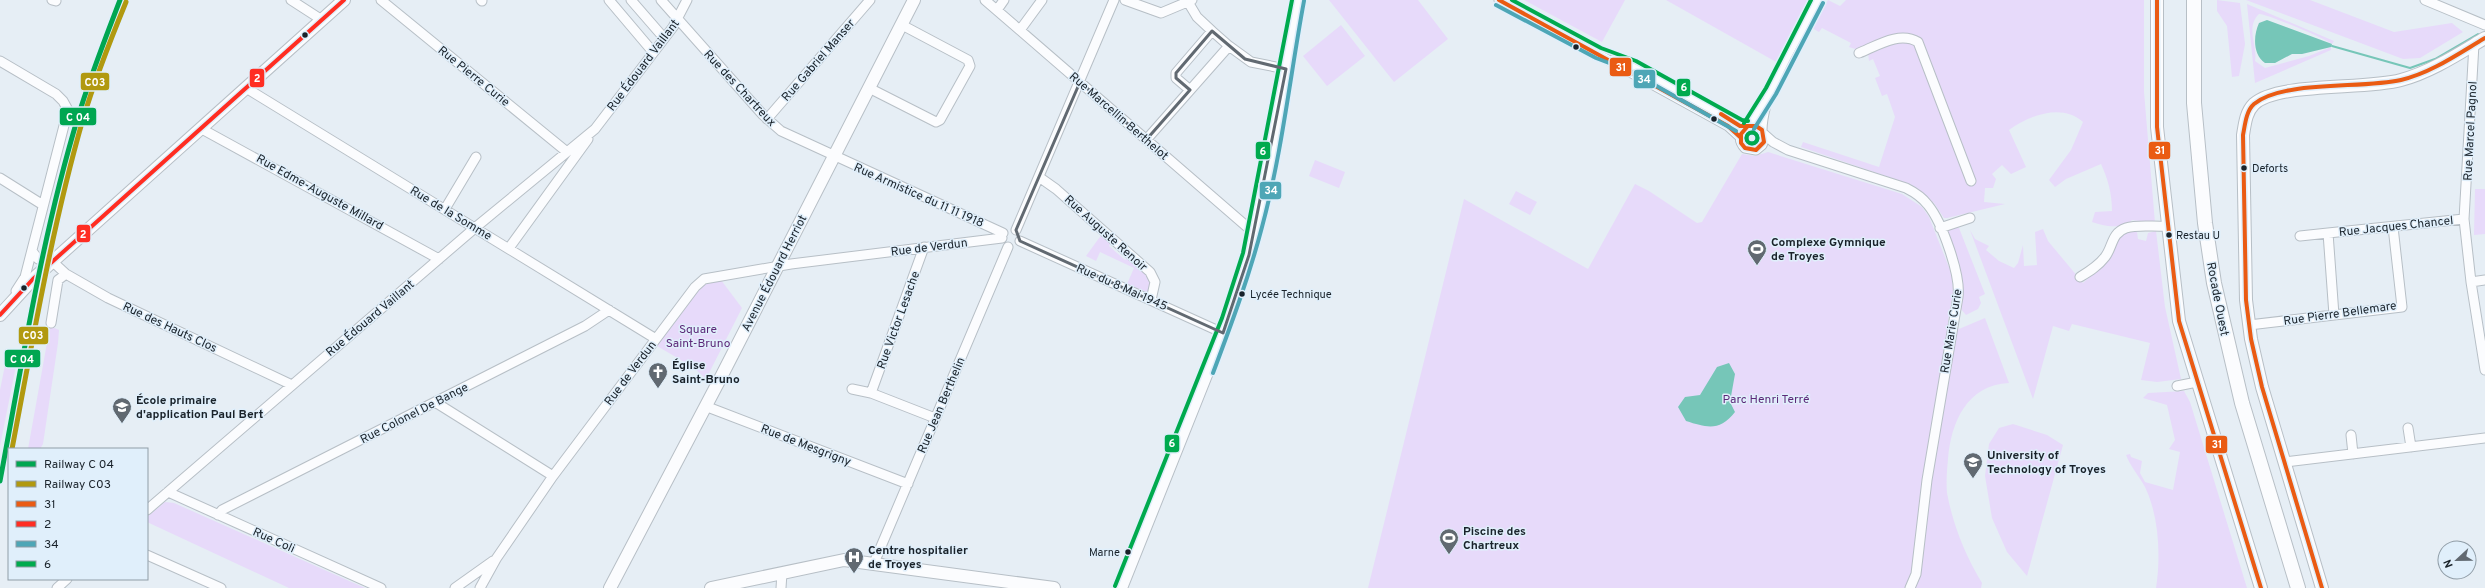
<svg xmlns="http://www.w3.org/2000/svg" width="2485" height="588" font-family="Overpass,sans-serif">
	<rect width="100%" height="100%" fill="#e6eef5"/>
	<!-- green -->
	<path fill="#e7dafa" d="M1329,0H1418L1448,39L1394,82Z
		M1524,0H1625L1602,42Z
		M1666,0H1810L1778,63Z
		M1828,0L1840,6L1846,0H2144V92L2155,223L2132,220C2123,230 2103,226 2092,222L2095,212L2112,211C2112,194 2108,179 2101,164L2066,179L2055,187L2049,180L2071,150L2083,122C2062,103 2030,115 2009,130L2026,167L2011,174L2002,165L1992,174L1996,179L1993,188H1985L1984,202L2005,204L1947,218H1944L1934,203L1912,185L1801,147L1803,142L1879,167L1895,117L1887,94L1882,96L1875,78L1880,76L1873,59L1869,61L1868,53L1849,47L1851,43L1822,28L1819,32L1812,28Z
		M2217,0L2240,3L2245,44L2239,76L2232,77L2227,26L2217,11Z
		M2246,0H2310L2394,32L2452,23L2463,32L2420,58L2403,59Z
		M2247,4L2334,41L2332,44C2326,39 2265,13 2259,14C2245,27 2258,47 2255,61L2265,68L2309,56L2331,47V50L2255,83Z
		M1341,25L1365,56L1327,86L1303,56Z
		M1768,152L1902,194L1922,207L1929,217L1952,275L1953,292L1948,321L1959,329L1985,318L2009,383C1967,385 1951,422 1948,459C1947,470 1946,482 1947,493C1953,525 1965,555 1982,583L1981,588H1368L1464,199L1588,269L1635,184L1649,191L1697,223L1702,222L1742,154L1755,156Z
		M1315,160L1345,172L1339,188L1309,176Z
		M2475,189H2485V234L2474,235Z
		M1516,191L1537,202L1530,215L1509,204Z
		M1955,227L1959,228L1985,294L1979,297L1981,303L1978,309L1966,315L1960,308L1962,278L1947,234L1948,229Z
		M2043,229L2048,241L2083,283L2095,272L2123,233L2133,231L2137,232L2138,239L2146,241L2148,233L2156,231L2165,307L2181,379L2157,382L2141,380L2150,343L2072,324L2069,331L2053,326L2033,399L1970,230L1975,239L1989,246L1986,250L1999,261L2014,268L2018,263L2023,245L2024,266L2037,265L2035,232Z
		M1102,234L1111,242L1109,246L1125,260L1128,256L1141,267L1152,282L1149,293L1127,284L1134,268L1100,252L1096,261L1086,256Z
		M721,280L742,308L706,379L693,367L657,346L703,285Z
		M50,326L59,330L58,343L43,444L40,449H28Z
		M5,365L16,366L0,446V390Z
		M2184,391L2190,402L2247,588H2156C2161,556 2159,516 2145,487C2139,476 2130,466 2126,455L2130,454L2131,457L2142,461L2140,473L2145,482L2173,490L2180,452L2169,449L2175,440L2167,405L2143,398L2148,393Z
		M2013,424L2047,435L2063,445L2027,576L2007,552L1992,518L1985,476L1989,444L1999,428Z
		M165,502L174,503L365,588H289L147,522V517Z"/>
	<!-- water -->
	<path fill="#76c6b8" d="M2267,20L2332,44L2331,47L2302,54H2292L2275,63H2265C2253,55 2253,36 2259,23Z
		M1729,363L1735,374L1730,402L1735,412C1720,431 1708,428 1686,421L1678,407L1685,397L1700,395L1717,367Z"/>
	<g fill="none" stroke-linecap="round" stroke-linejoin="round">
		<!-- stream -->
		<path stroke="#76c6b8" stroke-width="2" d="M2332,46L2410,68L2435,59L2478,34"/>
		<!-- street casing -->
		<g stroke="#b7bfc6" stroke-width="11">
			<path id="street" d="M52,0L56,1
				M291,0L322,20
				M381,0L567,152
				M481,0L482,1
				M609,0L653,52
				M631,0L664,38
				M661,0L763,115L781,131L1003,233
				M985,0L1253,232
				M1125,0L1161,13L1192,0
				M1499,0L1728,126L1740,137
				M2425,0L2485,25
				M1188,2L1197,17L1212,31
				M997,10L1004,0
				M1020,30L1042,0
				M2474,44L2464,219L2471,282L2485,370
				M1229,46L1251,62L1286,69
				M1859,53C1878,45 1900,31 1918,42L1971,181
				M1615,59L1722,114L1740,126L1759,128L1765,138L1762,145L1756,150L1745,148C1738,141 1739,133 1747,127
				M0,61L56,94L63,101L68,110L25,277L16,291
				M246,88L656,339
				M869,88L936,122L940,120L970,66L968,60L902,25
				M767,119L870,0
				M1749,126L1762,104
				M200,128L439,259
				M1762,130C1763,89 1798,36 1818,0
				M1764,134L1773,142L1788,150L1906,188C1914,192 1922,197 1928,205C1942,222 1961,275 1958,297L1927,480L1916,574L1910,588
				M1146,140L1229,46L1212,31L1176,73V78L1190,90
				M1039,177L1056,189L1150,272L1155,282L1151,300
				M0,178L43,205
				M445,209L476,157
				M1940,228L1970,218
				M1016,230L1114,0
				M2300,236L2328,233
				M1020,241L1223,333
				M509,248L588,139
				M32,251L38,259L53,262L66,274L108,298L292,385
				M2080,277C2090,271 2098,266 2105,257C2113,247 2111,233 2126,228C2138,224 2154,227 2167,226
				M2471,282L2485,280
				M2334,315L2328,233L2464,219
				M51,323L58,280L66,274
				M2249,325L2402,307L2393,227
				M2177,386L2197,382
				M852,389L871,393L935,418
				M871,393L924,247
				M435,402L553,476
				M705,406L908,484
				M2408,428L2411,447
				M2351,435L2353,454
				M2285,462L2485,438
				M168,492L381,588
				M147,510L476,227L595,129L673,27L687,0
				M218,515L222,510L585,326L609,310
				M147,555L221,588
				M874,563L1008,247
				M57,588L67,579
				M455,588L493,561
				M480,588L496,559L553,476L695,287L704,279L791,264L1002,238
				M781,588L782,573"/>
		</g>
		<!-- secondary casing -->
		<g stroke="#b7bfc6" stroke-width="14">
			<path id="secondary" d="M2157,0V127L2179,321L2261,588
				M0,315L33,279L344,0
				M610,588L720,379L914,0
				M711,588L844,560L1054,588
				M1121,588L1228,320L1249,255L1262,195L1298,0
				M2322,588L2262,387L2251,339L2246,300L2243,135C2245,123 2246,112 2254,104C2278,82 2365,90 2401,80C2431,72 2458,54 2485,38"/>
		</g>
		<!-- primary casing -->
		<g stroke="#b7bfc6" stroke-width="16">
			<path id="primary" d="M2194,0V103L2205,223L2214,283L2242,403L2298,588"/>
		</g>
		<!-- street -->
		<use href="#street" stroke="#fbfcfe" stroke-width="9"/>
		<!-- secondary -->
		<use href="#secondary" stroke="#fbfcfe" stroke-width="12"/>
		<!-- primary -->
		<use href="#primary" stroke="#fbfcfe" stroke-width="14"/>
		<!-- bus-1 casing -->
		<g stroke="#e0effb" stroke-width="7">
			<path id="bus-1" d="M1499,0L1728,126L1740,137
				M2157,0V127L2179,321L2261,588
				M1721,114L1740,126H1756L1762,130L1764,142L1756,150L1745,148L1741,143V134L1747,127
				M2322,588L2262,387L2251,339L2246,300L2243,135C2245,125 2246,111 2254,104C2283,80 2362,89 2401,80C2431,73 2458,54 2485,38"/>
		</g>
		<!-- bus-2 casing -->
		<g stroke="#e0effb" stroke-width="7">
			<path id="bus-2" d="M0,315L33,279L344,0"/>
		</g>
		<!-- bus-3 casing -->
		<g stroke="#e0effb" stroke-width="7">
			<path id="bus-3" d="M1496,5L1596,58L1630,71L1736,131
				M1754,129L1776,94L1823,3
				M1746.5 138a5.5 5.5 0 1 1 11 0a5.5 5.5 0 1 1-11 0Z
				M1213,373C1231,325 1249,277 1262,227C1282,153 1290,76 1304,1"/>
		</g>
		<!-- bus-4 casing -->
		<g stroke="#e0effb" stroke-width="7">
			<path id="bus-4" d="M1512,0L1601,48L1636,61L1742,120L1748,121
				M1744,123L1766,88L1811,0
				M1746.5 138a5.5 5.5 0 1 1 11 0a5.5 5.5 0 1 1-11 0Z
				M1115,586L1222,318L1243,253L1292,0"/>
		</g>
		<!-- bus-1 -->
		<use href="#bus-1" stroke="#ea5b13" stroke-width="4"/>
		<!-- bus-2 -->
		<use href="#bus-2" stroke="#ff2d22" stroke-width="4"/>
		<!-- bus-3 -->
		<use href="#bus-3" stroke="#4ea6b6" stroke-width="4"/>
		<!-- bus-4 -->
		<use href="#bus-4" stroke="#00aa4e" stroke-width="4"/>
		<!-- rail-1 casing -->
		<g stroke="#e0effb" stroke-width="8">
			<path id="rail-1" d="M0,481C23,359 42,236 78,117C90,77 105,39 120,0"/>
		</g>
		<!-- rail-2 casing -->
		<g stroke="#e0effb" stroke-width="8">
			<path id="rail-2" d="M12,449C33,339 52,227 83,119C95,79 110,41 126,2"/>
		</g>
		<!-- rail-1 -->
		<use href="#rail-1" stroke="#00a651" stroke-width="5"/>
		<!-- rail-2 -->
		<use href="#rail-2" stroke="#b19910" stroke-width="5"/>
	</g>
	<!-- marked area -->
	<path fill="none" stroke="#616971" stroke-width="3" stroke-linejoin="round" d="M1212,31L1245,59L1286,69L1249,255L1223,333L1020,241L1016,230L1080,82L1146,140L1190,90L1176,78V73Z"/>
	<!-- icons -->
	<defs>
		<g id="stadium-pin" transform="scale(1)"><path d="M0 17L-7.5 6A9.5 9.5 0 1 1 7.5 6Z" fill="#616971" stroke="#e0effb"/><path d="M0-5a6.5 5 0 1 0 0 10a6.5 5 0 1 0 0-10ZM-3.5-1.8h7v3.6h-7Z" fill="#fff"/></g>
		<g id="church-pin" transform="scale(1)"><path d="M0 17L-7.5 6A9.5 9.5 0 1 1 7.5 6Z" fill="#616971" stroke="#e0effb"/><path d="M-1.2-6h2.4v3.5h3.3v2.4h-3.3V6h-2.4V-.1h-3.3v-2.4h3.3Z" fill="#fff"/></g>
		<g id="school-pin" transform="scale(1)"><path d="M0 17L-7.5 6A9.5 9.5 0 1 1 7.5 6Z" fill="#616971" stroke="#e0effb"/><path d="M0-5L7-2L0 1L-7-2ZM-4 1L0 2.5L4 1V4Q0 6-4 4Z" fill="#fff"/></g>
		<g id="university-pin" transform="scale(1)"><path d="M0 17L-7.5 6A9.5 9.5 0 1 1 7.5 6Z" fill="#616971" stroke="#e0effb"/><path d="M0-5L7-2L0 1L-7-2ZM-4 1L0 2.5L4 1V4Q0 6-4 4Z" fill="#fff"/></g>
		<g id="hospital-pin" transform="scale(1)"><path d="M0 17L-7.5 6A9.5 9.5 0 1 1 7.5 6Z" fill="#616971" stroke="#e0effb"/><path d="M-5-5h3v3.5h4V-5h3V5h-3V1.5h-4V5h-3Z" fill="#fff"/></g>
	</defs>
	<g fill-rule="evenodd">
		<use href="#stadium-pin" x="1757" y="249"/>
		<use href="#church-pin" x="658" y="372"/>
		<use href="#school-pin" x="122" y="407"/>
		<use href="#university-pin" x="1973" y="462"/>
		<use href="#stadium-pin" x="1449" y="538"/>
		<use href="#hospital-pin" x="854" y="557"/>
	</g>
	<!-- markers -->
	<g fill="#19222a" stroke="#e0effb" stroke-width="1.5">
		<circle cx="305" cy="35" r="3.5"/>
		<circle cx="1576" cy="47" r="3.5"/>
		<circle cx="1714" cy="119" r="3.5"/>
		<circle cx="2244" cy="168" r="3.5"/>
		<circle cx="2169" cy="235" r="3.5"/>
		<circle cx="24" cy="288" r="3.5"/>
		<circle cx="1242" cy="294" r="3.5"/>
		<circle cx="1128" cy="552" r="3.5"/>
	</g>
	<g text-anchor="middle" stroke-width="3" stroke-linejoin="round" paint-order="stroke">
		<!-- bus labels -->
		<g font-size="11" fill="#19222a" stroke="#e0effb" text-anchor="start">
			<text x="2252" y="172">Deforts</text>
			<text x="2176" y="239">Restau U</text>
			<text x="1250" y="298">Lycée Technique</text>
			<text x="1120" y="556" text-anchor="end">Marne</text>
		</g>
		<!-- street labels -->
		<g font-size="12" fill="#19222a" stroke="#e0effb">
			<text transform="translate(818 60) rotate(-49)" y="4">Rue Gabriel Manser</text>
			<text transform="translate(643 65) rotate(-53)" y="4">Rue Édouard Vaillant</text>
			<text transform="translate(474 76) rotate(39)" y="4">Rue Pierre Curie</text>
			<text transform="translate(740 88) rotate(47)" y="4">Rue des Chartreux</text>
			<text transform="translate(1119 116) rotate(41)" y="4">Rue Marcellin Berthelot</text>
			<text transform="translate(2470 131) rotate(-87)" y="4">Rue Marcel Pagnol</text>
			<text transform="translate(320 192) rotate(29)" y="4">Rue Edme-Auguste Millard</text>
			<text transform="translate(919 195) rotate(24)" y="4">Rue Armistice du 11 11 1918</text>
			<text transform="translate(451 213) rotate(31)" y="4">Rue de la Somme</text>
			<text transform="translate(2396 226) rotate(-6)" y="4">Rue Jacques Chancel</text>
			<text transform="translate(1106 233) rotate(42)" y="4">Rue Auguste Renoir</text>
			<text transform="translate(929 247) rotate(-7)" y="4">Rue de Verdun</text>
			<text transform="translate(774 273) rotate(-63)" y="4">Avenue Édouard Herriot</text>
			<text transform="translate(1122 287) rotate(24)" y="4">Rue du 8 Mai 1945</text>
			<text transform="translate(2218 299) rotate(79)" y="4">Rocade Ouest</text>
			<text transform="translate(2340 313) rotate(-8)" y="4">Rue Pierre Bellemare</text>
			<text transform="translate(370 318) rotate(-40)" y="4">Rue Édouard Vaillant</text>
			<text transform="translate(898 320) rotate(-70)" y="4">Rue Victor Lesache</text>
			<text transform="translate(170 327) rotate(25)" y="4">Rue des Hauts Clos</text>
			<text transform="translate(1951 331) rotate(-81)" y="4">Rue Marie Curie</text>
			<text transform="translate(630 373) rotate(-53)" y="4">Rue de Verdun</text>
			<text transform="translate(941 405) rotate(-67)" y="4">Rue Jean Berthelin</text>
			<text transform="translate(414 413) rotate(-27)" y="4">Rue Colonel De Bange</text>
			<text transform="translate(806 445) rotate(21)" y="4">Rue de Mesgrigny</text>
			<text transform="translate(274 540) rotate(24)" y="4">Rue Coli</text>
		</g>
		<!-- poi labels -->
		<g font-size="12" font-weight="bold" fill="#19222a" stroke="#e0effb" text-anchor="start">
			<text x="1771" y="246">Complexe Gymnique<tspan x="1771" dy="14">de Troyes</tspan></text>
			<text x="672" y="369">Église<tspan x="672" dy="14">Saint-Bruno</tspan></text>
			<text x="136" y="404">École primaire<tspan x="136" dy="14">d'application Paul Bert</tspan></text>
			<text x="1987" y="459">University of<tspan x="1987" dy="14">Technology of Troyes</tspan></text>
			<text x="1463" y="535">Piscine des<tspan x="1463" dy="14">Chartreux</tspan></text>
			<text x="868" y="554">Centre hospitalier<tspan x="868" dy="14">de Troyes</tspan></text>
		</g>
		<!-- park labels -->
		<g font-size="12" fill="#5c2879" stroke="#e0effb">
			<text x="698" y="333">Square<tspan x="698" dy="14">Saint-Bruno</tspan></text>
			<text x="1766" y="403">Parc Henri Terré</text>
		</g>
	</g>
	<g stroke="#e0effb" stroke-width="1.5">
		<rect x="1609" y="57" width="23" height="20" rx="4" fill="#ea5b13"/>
		<rect x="249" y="68" width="16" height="20" rx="4" fill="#ff2d22"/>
		<rect x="1633" y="69" width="23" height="20" rx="4" fill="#4ea6b6"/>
		<rect x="80" y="72" width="30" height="19" rx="4" fill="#b19910"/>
		<rect x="1676" y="78" width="15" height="19" rx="4" fill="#00aa4e"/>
		<rect x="59" y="107" width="38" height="19" rx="4" fill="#00a651"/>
		<rect x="2148" y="141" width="23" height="19" rx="4" fill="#ea5b13"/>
		<rect x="1255" y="141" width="16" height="19" rx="4" fill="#00aa4e"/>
		<rect x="1259" y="181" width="23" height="19" rx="4" fill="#4ea6b6"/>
		<rect x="76" y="224" width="15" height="19" rx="4" fill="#ff2d22"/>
		<rect x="18" y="326" width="31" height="19" rx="4" fill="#b19910"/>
		<rect x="4" y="349" width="37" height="19" rx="4" fill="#00a651"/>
		<rect x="1164" y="434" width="16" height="19" rx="4" fill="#00aa4e"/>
		<rect x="2205" y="435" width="23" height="19" rx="4" fill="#ea5b13"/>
	</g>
	<g font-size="11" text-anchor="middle" font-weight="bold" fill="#fff">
		<text x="1621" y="71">31</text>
		<text x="257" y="82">2</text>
		<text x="1644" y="83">34</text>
		<text x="95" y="86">C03</text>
		<text x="1684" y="91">6</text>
		<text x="78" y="121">C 04</text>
		<text x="2160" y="154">31</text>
		<text x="1263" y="155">6</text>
		<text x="1271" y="194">34</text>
		<text x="83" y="238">2</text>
		<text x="33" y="339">C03</text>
		<text x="22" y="363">C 04</text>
		<text x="1172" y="447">6</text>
		<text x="2217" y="448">31</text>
	</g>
	<!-- legend -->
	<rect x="8" y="448" width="140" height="132" fill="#e0effb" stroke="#909da7"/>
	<rect x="16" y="461" width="20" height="6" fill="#00a651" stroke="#909da7"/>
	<text x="44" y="468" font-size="12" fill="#19222a">Railway C 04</text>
	<rect x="16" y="481" width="20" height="6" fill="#b19910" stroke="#909da7"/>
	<text x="44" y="488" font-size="12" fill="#19222a">Railway C03</text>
	<rect x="16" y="501" width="20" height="6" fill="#ea5b13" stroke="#909da7"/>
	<text x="44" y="508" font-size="12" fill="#19222a">31</text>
	<rect x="16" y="521" width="20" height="6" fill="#ff2d22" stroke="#909da7"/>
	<text x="44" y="528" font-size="12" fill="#19222a">2</text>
	<rect x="16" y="541" width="20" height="6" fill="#4ea6b6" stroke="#909da7"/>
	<text x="44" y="548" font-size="12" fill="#19222a">34</text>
	<rect x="16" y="561" width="20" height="6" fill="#00aa4e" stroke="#909da7"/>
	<text x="44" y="568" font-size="12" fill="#19222a">6</text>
	<!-- north arrow -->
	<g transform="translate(2457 560) rotate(248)"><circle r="19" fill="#e0effb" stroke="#909da7"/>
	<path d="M0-3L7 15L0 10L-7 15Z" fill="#616971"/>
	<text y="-6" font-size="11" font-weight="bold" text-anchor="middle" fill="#19222a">N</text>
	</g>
</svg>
